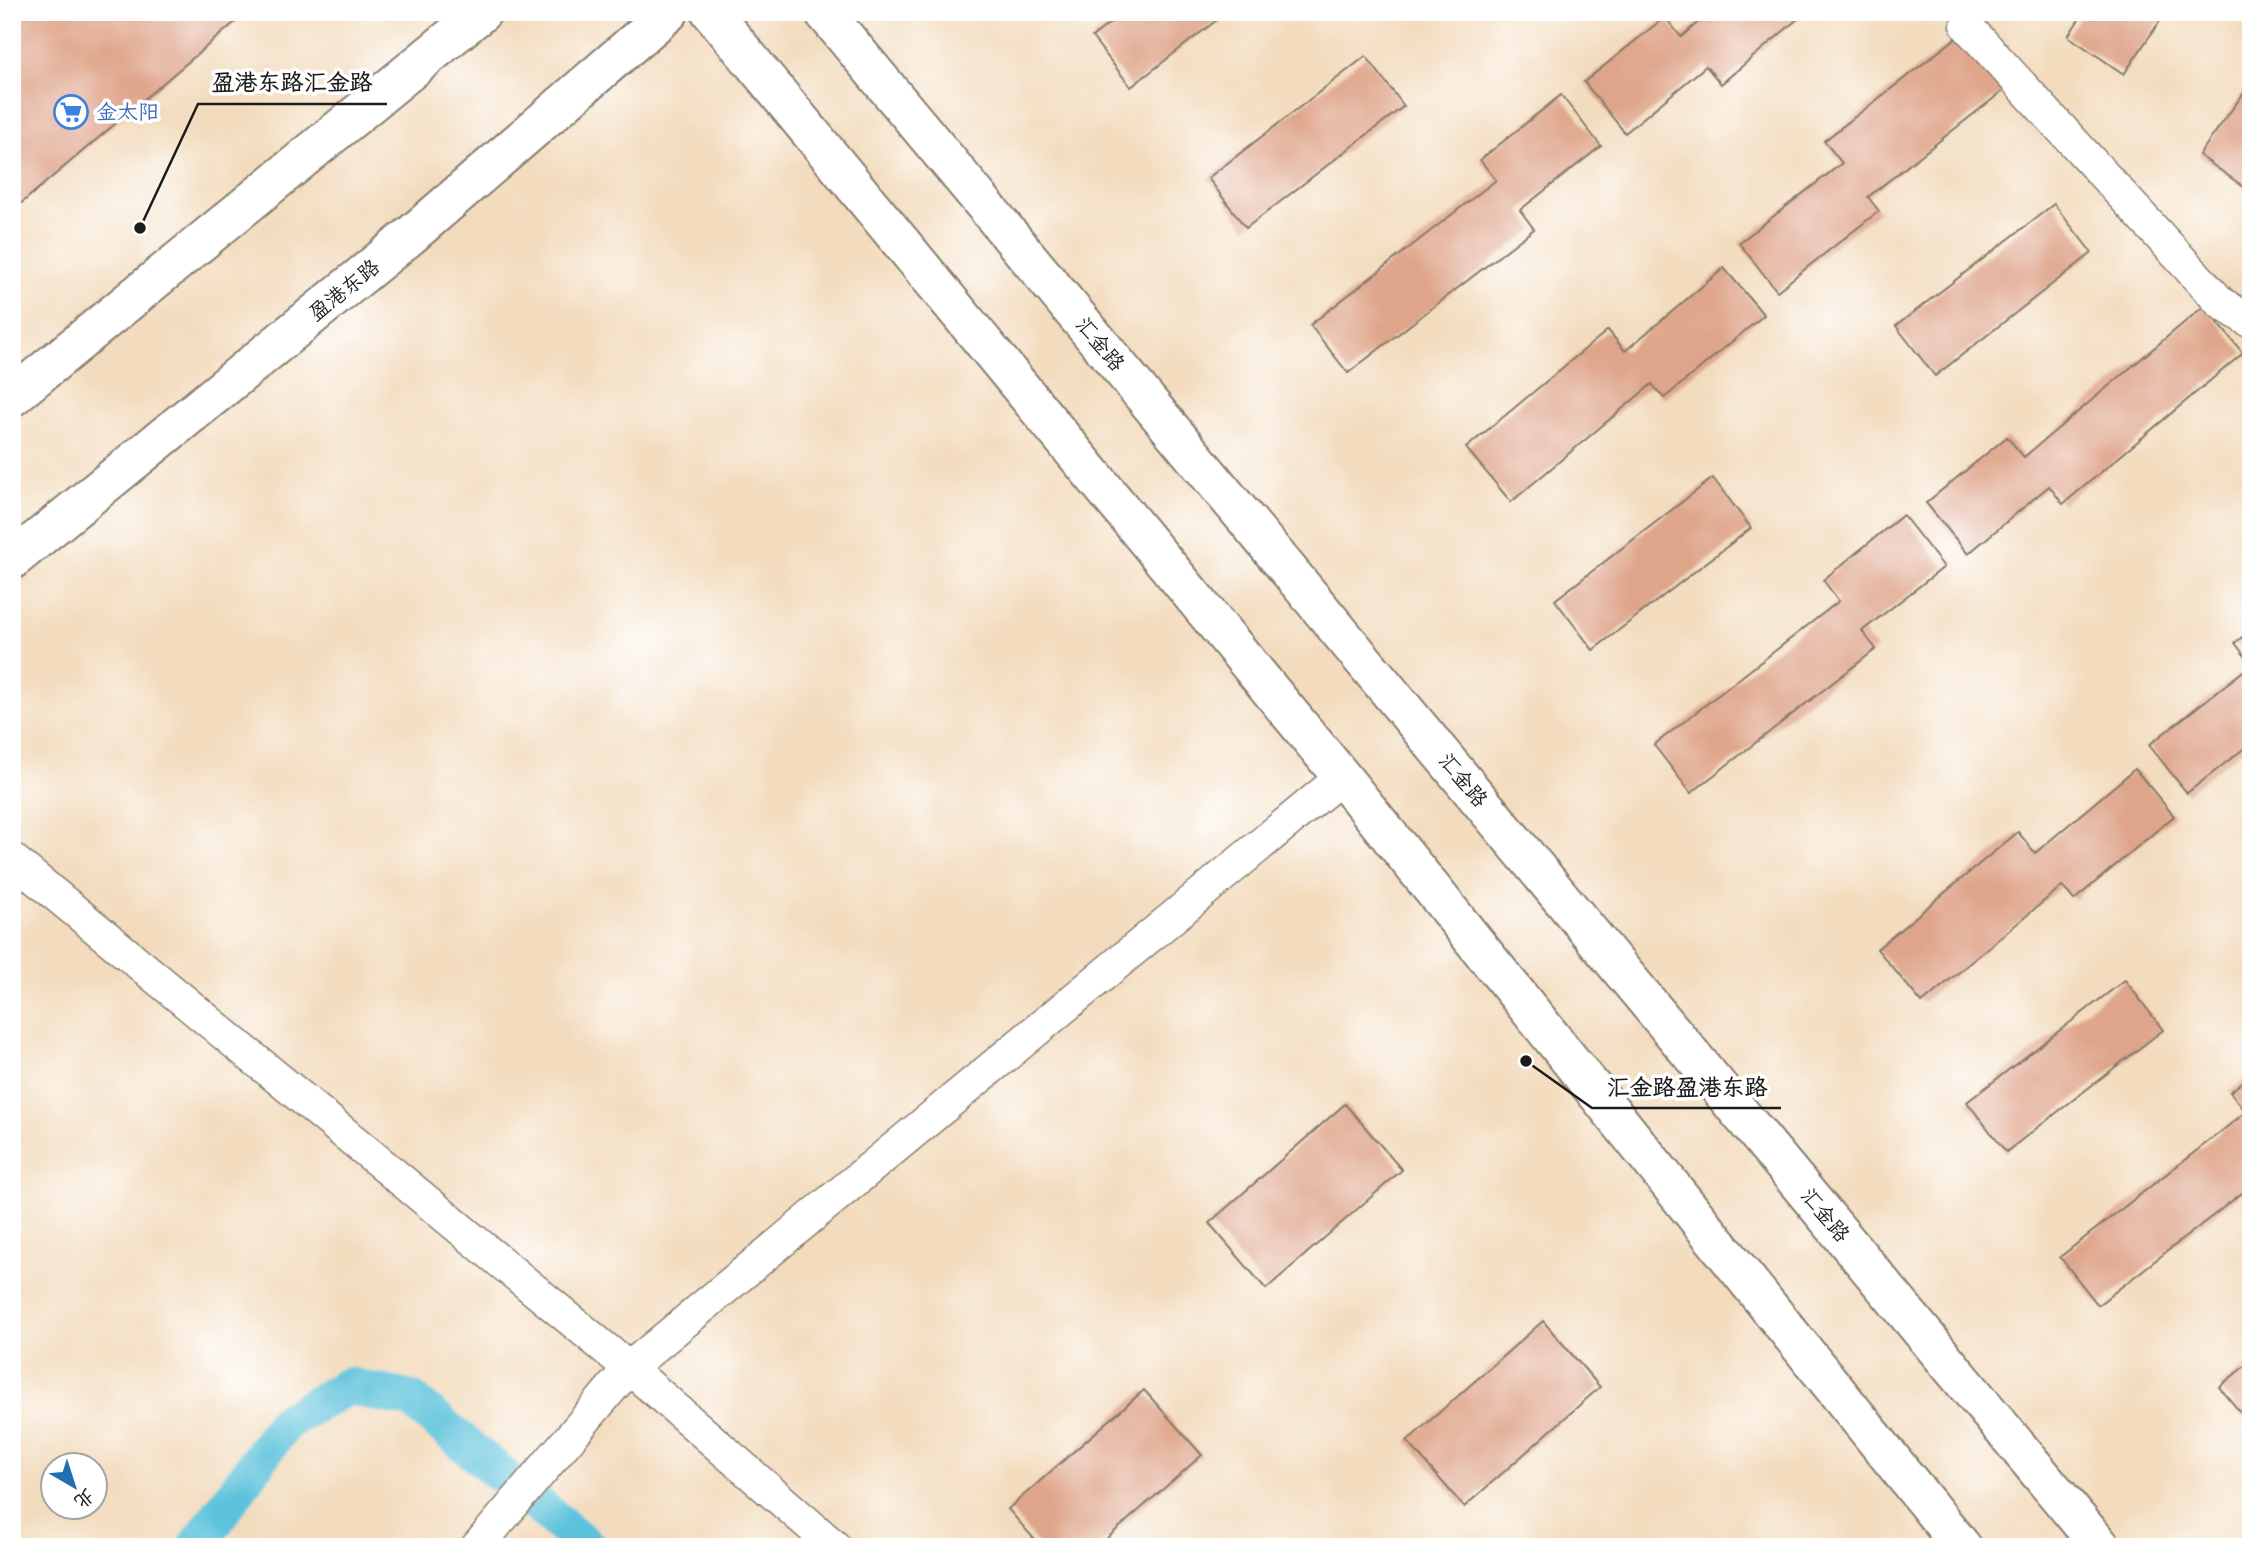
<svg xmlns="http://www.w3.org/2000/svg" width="2263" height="1559" font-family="Itim,'LXGW WenKai TC',sans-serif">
	<rect width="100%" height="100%" fill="#fff"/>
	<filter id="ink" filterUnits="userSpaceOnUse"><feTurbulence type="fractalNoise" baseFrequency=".0143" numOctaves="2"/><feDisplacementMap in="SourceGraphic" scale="14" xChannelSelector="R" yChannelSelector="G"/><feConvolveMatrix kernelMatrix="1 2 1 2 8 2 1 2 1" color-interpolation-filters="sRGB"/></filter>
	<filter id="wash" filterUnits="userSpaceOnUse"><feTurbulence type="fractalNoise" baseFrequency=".00686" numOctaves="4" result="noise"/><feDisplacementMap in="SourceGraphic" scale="28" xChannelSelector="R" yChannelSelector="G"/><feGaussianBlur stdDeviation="1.57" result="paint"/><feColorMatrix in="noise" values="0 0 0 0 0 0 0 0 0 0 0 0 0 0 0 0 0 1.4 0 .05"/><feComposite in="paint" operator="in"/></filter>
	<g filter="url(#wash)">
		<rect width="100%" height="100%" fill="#f3dcbe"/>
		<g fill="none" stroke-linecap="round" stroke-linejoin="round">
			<!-- canal -->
			<path stroke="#5dc2db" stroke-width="38" d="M197,1547L285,1422L348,1386L412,1400L588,1547"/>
		</g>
		<g id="blocks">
			<!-- building -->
			<path fill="#dfa58a" d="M12,12H247L12,211Z
				M1124,12H1227L1131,87L1092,37Z
				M1710,12H1806L1721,84L1706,66L1625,133L1584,82L1665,17L1681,37Z
				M2084,12H2166L2124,74L2068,36Z
				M1969,28L2013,83L1868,197L1879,211L1777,291L1739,243L1842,163L1824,141Z
				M1366,56L1404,106L1246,228L1208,178Z
				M2251,83V192L2199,155Z
				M1561,95L1601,146L1520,210L1534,229L1348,373L1310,325L1496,180L1480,160Z
				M2054,204L2092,253L1935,376L1896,326Z
				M1724,268L1764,315L1664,398L1652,384L1511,502L1466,448L1608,330L1625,351Z
				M2204,306L2243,353L2063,504L2049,486L1968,554L1926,503L2007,437L2024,457Z
				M1713,478L1751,528L1593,650L1555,600Z
				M1903,515L1944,567L1862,631L1876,649L1691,793L1654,745L1839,601L1823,580Z
				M2251,630V664L2235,643Z
				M2251,665V743L2187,793L2149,745Z
				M2135,769L2174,816L2074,900L2062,886L1922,1003L1877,949L2018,832L2035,853Z
				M2125,980L2163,1030L2006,1152L1967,1102Z
				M2251,1075V1186L2098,1305L2060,1257L2246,1112L2230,1092Z
				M1345,1104L1402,1170L1266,1289L1209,1223Z
				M1543,1321L1600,1387L1464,1507L1407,1441Z
				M2251,1361V1425L2219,1387Z
				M1144,1390L1202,1455L1097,1547H1041L1008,1509Z"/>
		</g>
	</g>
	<g filter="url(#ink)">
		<use href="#blocks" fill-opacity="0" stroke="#887c6d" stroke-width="2"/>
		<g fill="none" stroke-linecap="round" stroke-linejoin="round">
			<!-- minor casing -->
			<g stroke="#887c6d" stroke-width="35">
				<path id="minor" d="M1969,12L1967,26L2221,303L2251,322
					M12,859L629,1368L835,1547
					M477,1547L629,1368L1342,777"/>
			</g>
			<!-- secondary casing -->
			<g stroke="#887c6d" stroke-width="42">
				<path id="secondary" d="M711,12L1342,777L1962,1547
					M824,12L2101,1547
					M12,397L482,12
					M12,560L410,236L669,12"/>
			</g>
			<!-- minor -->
			<use href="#minor" stroke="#fff" stroke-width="32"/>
			<!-- secondary -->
			<use href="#secondary" stroke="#fff" stroke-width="38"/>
		</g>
	</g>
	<!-- icons -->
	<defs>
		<g id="supermarket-ring" transform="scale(1.75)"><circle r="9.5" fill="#fff" stroke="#3f7fe0" stroke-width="1.5"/><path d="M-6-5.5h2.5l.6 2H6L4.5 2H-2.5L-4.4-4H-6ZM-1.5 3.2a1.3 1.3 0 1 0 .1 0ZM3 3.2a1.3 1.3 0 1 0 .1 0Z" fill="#3f7fe0"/></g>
	</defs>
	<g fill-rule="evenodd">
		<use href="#supermarket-ring" x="71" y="112"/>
	</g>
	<g text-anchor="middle" stroke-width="7" stroke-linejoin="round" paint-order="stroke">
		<!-- shop labels -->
		<g font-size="21" fill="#366cbe" stroke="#fff" text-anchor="start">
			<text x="96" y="119">金太阳</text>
		</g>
		<!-- street labels -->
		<g font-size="21" fill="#1c1c1c" stroke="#fff">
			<text transform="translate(344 290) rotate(-39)" y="7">盈港东路</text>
			<text transform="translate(1100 344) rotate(50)" y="7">汇金路</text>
			<text transform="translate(1463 780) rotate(50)" y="7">汇金路</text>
			<text transform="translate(1825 1215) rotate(50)" y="7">汇金路</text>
		</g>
	</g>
	<!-- callouts -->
	<path fill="none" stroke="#1c1c1c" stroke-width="2.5" d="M140 228L198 104H387M1526 1061L1592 1108H1781"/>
	<g fill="#1c1c1c" stroke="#fff" stroke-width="2.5">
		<circle cx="140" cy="228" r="7"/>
		<circle cx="1526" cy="1061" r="7"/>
	</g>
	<g font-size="23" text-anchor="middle" font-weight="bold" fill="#1c1c1c" stroke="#fff" stroke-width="7" stroke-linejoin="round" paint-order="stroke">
		<text x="292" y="90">盈港东路汇金路</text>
		<text x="1687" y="1095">汇金路盈港东路</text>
	</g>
	<!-- margin -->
	<rect width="2263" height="1559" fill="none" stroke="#fff" stroke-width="42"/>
	<!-- north arrow -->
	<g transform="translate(74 1486) rotate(141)"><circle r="33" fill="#ffffff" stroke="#a4a4a4" stroke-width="2"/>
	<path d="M0-5L12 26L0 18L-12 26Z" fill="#1f6fb2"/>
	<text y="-10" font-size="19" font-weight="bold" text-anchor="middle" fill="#1c1c1c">北</text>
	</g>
</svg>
